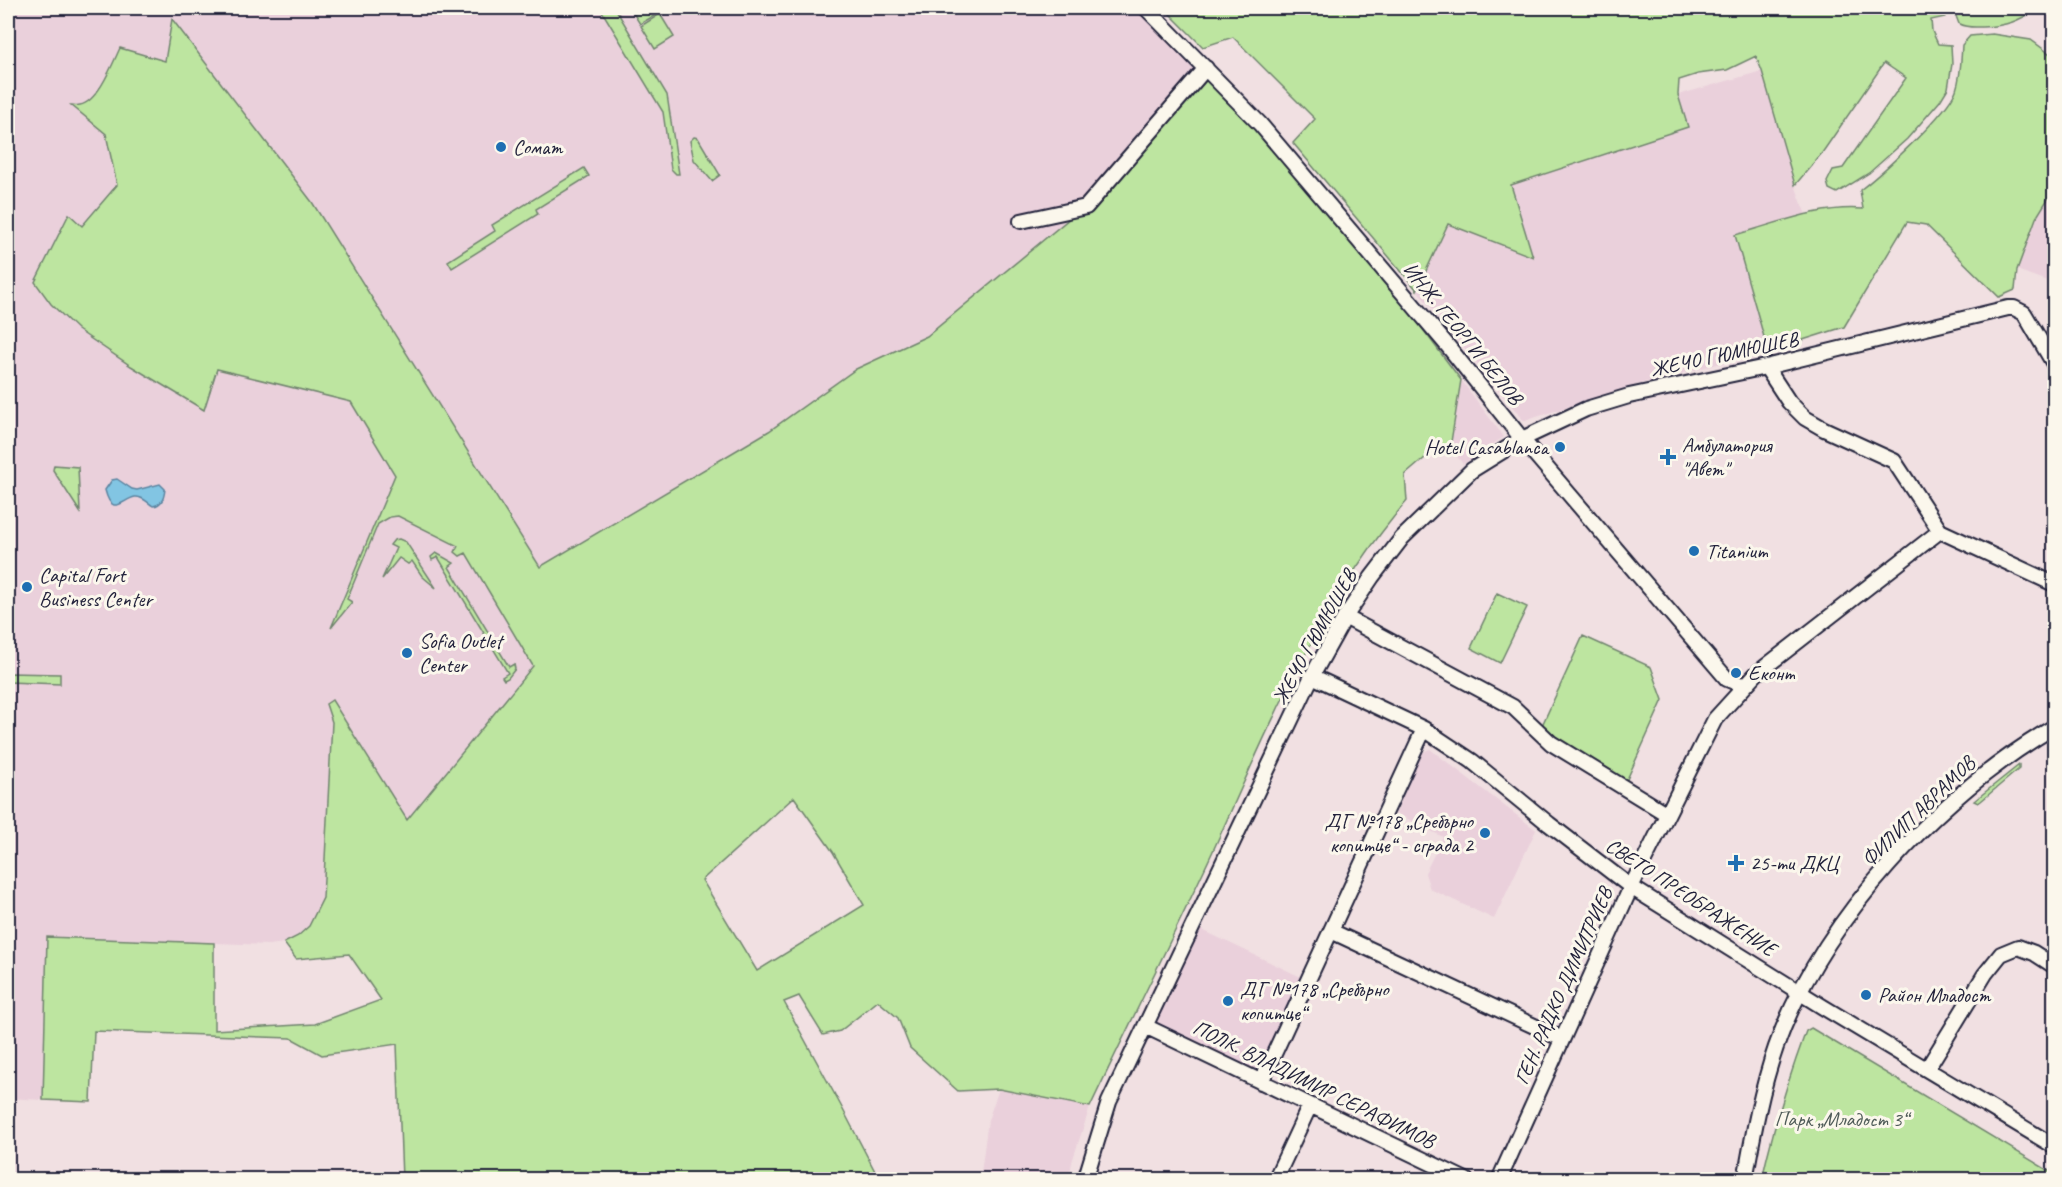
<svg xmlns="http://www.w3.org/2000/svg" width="2062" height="1187" font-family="Caveat,sans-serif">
	<rect width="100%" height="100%" fill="#f1e0e2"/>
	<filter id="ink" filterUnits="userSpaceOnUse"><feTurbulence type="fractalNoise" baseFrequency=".0167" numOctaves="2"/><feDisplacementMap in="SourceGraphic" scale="12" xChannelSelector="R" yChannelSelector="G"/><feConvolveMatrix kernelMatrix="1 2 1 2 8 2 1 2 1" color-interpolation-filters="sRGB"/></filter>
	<g filter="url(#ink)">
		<!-- built -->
		<path fill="#ead0db" d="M8,8H1136L1197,68L1069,219L927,336L856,369L769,431L539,567L312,202L172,20L165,61L107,76L93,97L82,106L72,105L106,134L117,185L82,226L69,214L78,330L131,366L204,410L217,369L351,402L395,475L459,542L533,666L407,820L332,700L326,704L332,722L323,898L309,926L298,936L284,943L269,945L48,937L43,1100L8,1098Z
			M1762,71L1795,185L1806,215L1735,236L1768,351L1636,385L1524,421L1417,290L1448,224L1532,256L1511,185L1687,127L1678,95Z
			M2054,189V283H2052L2017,270L2036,218Z
			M1461,380L1504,437L1463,464L1450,448Z
			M1430,749L1536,830L1494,919L1430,889L1425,873L1443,837L1396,813L1421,753Z
			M1198,928L1303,978L1258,1074L1153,1024Z
			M999,1089L1090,1107L1072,1162L1069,1179L980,1180L988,1120Z"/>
		<!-- green -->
		<path fill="#bde5a0" stroke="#70846e" stroke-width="1.5" fill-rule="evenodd" d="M600,8H615L667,95L679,174H676L671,169L663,112Z
			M630,8H656L659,13L640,24Z
			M1164,8H1945V17L1931,20L1932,31L1938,44L1951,45L1952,64L1948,88L1940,101L1907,139L1869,173L1837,193L1829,189L1827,182L1833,170L1843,168L1906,78L1884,63L1822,153L1795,185L1762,71L1756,56L1727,70L1698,74L1679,80L1678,95L1688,127L1511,185L1533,257L1448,224L1417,290L1293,143L1315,119L1233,37L1203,47Z
			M1953,8H2040C2017,21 2009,26 1982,27C1973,27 1967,28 1959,24Z
			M660,14L674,37L655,49L641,26Z
			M172,19L312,202L540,567L769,431L856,369L927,336L1069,219L1091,208L1206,77L1251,122L1415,319L1461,380L1450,448L1432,452L1405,475L1407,501C1319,603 1267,732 1212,853C1172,939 1130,1023 1090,1107L999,1089L958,1091L910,1048L898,1018L878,1001L840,1031L823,1035L799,996L784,1002L840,1104L879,1179H402L397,1044L322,1055L291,1038L94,1031L91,1102L43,1100L47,937L214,943V1030L315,1024L381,1000L349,954L296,959L284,943L298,936L309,926L323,898L332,722L326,704L332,700L407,820L533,666L466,553L460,556L455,552L458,546L398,516L390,517L378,524L347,599L352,602L331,628L395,475L351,402L217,369L204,410L131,366L78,330L51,304L35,282L69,214L82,226L117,185L106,134L71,105C74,105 77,106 80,105C98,102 113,63 120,48L165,61ZM794,797L833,852L864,905L757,971L702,880Z
			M1992,34L2031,40L2054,57V189L2036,218L2017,270L2015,290L1999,297L1926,225L1907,222L1844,327L1768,351L1735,235C1775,224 1821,205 1863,209L1860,190C1881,174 1948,113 1956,90C1961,76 1961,60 1962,45L1970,36Z
			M694,137L698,138L720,175L712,181L694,160L690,141Z
			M584,168L589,176L536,209L538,214L452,268L448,261L495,231L492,225Z
			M54,465L78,467L80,512L53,470Z
			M399,539L406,542L436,588L422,576L412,561L408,564L399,558L382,579L396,548L390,545L394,540Z
			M436,553L454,563L449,567L509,667L514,664L515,669L508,678L504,680L502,677L508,673L438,557L432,560L431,557Z
			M1497,593L1527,607L1500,663L1471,648Z
			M1583,636L1651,667L1663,700L1624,786L1539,732Z
			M8,673L60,674V684L8,682Z
			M2019,765V769L1981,801L1978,803L1974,801Z
			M1811,1028L2054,1174V1179H1762C1773,1129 1788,1080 1806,1031Z"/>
		<!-- water -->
		<path fill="#82c5e3" stroke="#5c84a0" stroke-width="1.5" d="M117,479L132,489L137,490L160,484L165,489C164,498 162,505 153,506C147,502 142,496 135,497C123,499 112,518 105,490L112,480Z"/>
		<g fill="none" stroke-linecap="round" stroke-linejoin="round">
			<!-- minor casing -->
			<g stroke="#22223b" stroke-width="18">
				<path id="minor" d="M1146,8L1260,124L1447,345L1522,439L1727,679L1744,686
					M1021,221L1086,207L1206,68
					M1766,367L1789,402L1805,418L1824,429L1894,461L1940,531L2054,584
					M1345,617L1513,707L1551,743L1667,814
					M1312,676L1424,729L1472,761L1549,824L1631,887L1823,1007L2054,1146
					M1331,931L1562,1039
					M1145,1026L1466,1180
					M1927,1069L1985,974L2001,954L2018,947L2034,953L2054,966
					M1261,1082L1424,729
					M1085,1180L1109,1102L1312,676L1345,617L1372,577L1402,538L1472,470L1522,439L1586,409L1629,396L1766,367L2008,308H2014L2024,313L2054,364
					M1275,1180L1310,1105
					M1499,1180L1631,887L1715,719L1756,674L1940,531
					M1745,1180C1753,1135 1761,1090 1776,1047C1821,920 1940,794 2054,727"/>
			</g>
			<!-- minor -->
			<use href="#minor" stroke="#fbf7ec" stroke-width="14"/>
		</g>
	</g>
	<!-- markers -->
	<g fill="#1f6fb2" stroke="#fbf7ec" stroke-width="2">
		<circle cx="501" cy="147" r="6"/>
		<circle cx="1560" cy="447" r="6"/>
		<path d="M1665 448h6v6h6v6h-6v6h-6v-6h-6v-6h6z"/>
		<circle cx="1694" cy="551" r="6"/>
		<circle cx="27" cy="587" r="6"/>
		<circle cx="407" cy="653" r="6"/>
		<circle cx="1736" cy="673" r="6"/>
		<circle cx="1485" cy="833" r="6"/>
		<path d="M1733 854h6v6h6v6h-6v6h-6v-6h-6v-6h6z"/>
		<circle cx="1866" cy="995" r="6"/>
		<circle cx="1228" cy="1001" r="6"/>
	</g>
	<g text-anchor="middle" stroke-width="6" stroke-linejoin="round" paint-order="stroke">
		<!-- poi labels -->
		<g font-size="21" fill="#22223b" stroke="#fbf7ec" text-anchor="start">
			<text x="513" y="154">Сомат</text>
			<text x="1682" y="452">Амбулатория<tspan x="1682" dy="24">"Авет"</tspan></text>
			<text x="1548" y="454" text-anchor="end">Hotel Casablanca</text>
			<text x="1706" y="558">Titanium</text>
			<text x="39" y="582">Capital Fort<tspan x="39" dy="24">Business Center</tspan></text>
			<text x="419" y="648">Sofia Outlet<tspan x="419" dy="24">Center</tspan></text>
			<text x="1748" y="680">Еконт</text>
			<text x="1473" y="828" text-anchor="end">ДГ №178 „Сребърно<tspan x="1473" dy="24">копитце“ - сграда 2</tspan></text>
			<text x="1750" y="870">25-ти ДКЦ</text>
			<text x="1240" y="996">ДГ №178 „Сребърно<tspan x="1240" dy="24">копитце“</tspan></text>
			<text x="1878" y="1002">Район Младост</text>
		</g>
		<!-- street labels -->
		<g font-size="21" fill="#22223b" stroke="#fbf7ec">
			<text transform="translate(1463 333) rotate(51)" y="7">ИНЖ. ГЕОРГИ БЕЛОВ</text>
			<text transform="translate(1724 354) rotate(-12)" y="7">ЖЕЧО ГЮМЮШЕВ</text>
			<text transform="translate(1314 637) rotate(-61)" y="7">ЖЕЧО ГЮМЮШЕВ</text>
			<text transform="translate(1918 811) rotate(-44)" y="7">ФИЛИП АВРАМОВ</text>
			<text transform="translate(1691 897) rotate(33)" y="7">СВЕТО ПРЕОБРАЖЕНИЕ</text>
			<text transform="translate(1563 986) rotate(-66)" y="7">ГЕН. РАДКО ДИМИТРИЕВ</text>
			<text transform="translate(1314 1084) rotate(26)" y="7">ПОЛК. ВЛАДИМИР СЕРАФИМОВ</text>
		</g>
		<!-- park labels -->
		<g font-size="21" fill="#505c59" stroke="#fbf7ec">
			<text x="1841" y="1126">Парк „Младост 3“</text>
		</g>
	</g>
	<!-- margin -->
	<rect width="2062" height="1187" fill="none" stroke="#fbf7ec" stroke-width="30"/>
	<rect x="15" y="15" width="2032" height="1157" fill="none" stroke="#22223b" stroke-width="2" filter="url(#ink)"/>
</svg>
